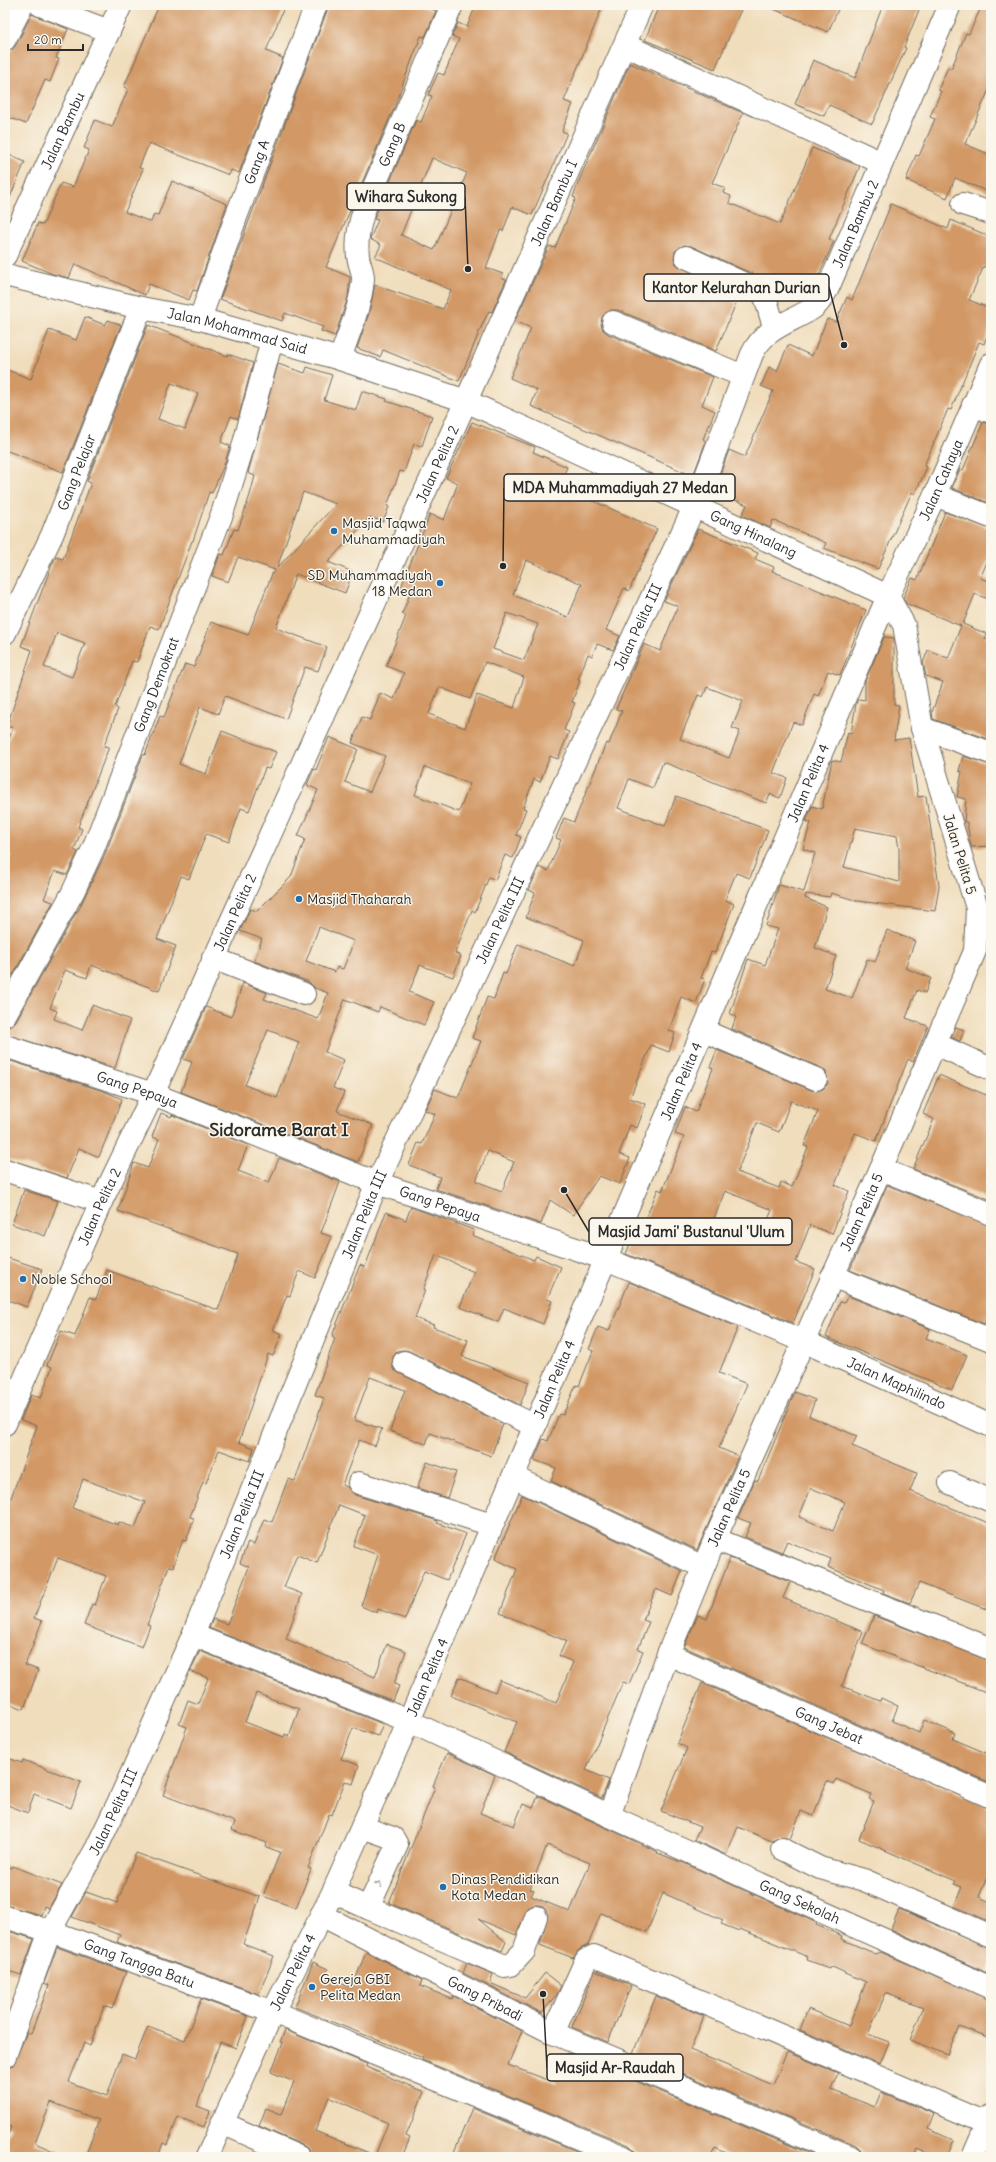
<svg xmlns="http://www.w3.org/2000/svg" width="996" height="2162" font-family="Delius,sans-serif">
	<rect width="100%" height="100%" fill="#fbf7ec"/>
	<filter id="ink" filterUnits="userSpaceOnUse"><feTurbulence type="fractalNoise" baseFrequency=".025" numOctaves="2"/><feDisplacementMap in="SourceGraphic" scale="8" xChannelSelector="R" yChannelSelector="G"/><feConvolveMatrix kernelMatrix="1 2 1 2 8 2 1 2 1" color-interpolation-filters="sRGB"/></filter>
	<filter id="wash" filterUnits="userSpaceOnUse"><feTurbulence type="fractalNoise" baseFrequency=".012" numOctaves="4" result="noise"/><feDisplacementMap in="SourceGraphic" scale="16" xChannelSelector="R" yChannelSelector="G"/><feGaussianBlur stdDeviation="0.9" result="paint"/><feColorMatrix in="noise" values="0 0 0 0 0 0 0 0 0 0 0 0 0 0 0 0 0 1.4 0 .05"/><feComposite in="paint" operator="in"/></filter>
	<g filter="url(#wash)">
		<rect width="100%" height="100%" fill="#f0ddbc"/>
		<g id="blocks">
			<!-- building -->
			<path fill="#d29865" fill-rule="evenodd" d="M159,5H285L266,51L283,58L239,173L231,170L229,175L149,143L139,168L143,169L125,212L151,222L154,214L158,215L172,181L227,204L197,291L193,290L189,300L149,284L145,295L75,264L69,278L53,274L22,261L38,223L43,225L61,183L73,187L89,150L84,148L95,120L112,127L128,89L124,87Z
				M329,5H422L436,11L425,37L421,36L393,110L326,267L350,277L348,297L335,336L321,331L323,327L285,313L282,321L220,299Z
				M476,5H603L564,101L573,104L562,131L567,133L532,215L512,207L503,231L500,230L486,268L503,274L501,278L506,280L492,312L489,311L482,325L459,381L383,350L380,357L357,348L369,313L375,285L443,309L451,290L375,257L381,245L370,239L378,220L374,219L376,214L416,120L421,122L432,96L428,95L438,73L444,75L459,39L452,36L458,23L467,27ZM432,158L467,173L434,250L401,235Z
				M659,5H743L715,69L645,40Z
				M764,5H840L828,32Z
				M883,5H921L904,47L906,48L872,124L829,105L824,116L795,104L813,60L855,78Z
				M982,5H991V85L965,144L991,155V193L955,178L947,198L906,180L916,155L919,156L935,119L930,117L941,91L938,90L948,67L951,69L966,33L969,34Z
				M32,14L68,29L56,58L59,59L50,82L45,80L26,124L5,116V51L12,50L16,45Z
				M630,63L743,113L712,183L725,188L723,193L731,196L729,203L780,224L812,148L860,166L829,239L834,241L813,288L787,278L784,286L744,270L691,246L684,245L675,251L674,259L676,264L700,277L696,287L736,303L716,351L618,310H611L602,317L601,324L603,330L608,334L713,377L702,405L715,411L703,439L706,441L693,476L531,406L537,390L510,378L531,328L515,321L549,246L555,248L576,198L573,197L578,183Z
				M5,153L25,162L5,209Z
				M891,204L948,229L951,220L991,237V269L984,266L969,300L991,309V326L984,344L979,342L951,410L948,409L924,466L927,467L915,494L912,492L878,569L824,548L826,543L773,520L770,528L742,515L747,505L714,491L729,450L745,457L773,391L761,386L769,367L777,371L788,345L812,356L827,319L836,322L847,297L852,300Z
				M85,317L105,325L108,320L121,325L63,472L5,450V369L31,379L49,330L76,340Z
				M148,325L227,356L228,354L253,363L238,419L231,416L221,442L230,446L224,465L212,493L209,492L193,541H192L159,629L150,626L137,662L132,661L115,707L118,709L104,746L109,747L78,827L82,829L74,850L78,852L67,875L55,871L44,899L53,902L13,975L5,973V871L11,855L5,852V750L13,728L7,726L32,650L21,646L51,567L56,557L63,559L91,483L87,481ZM171,383L198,393L185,429L158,419ZM57,633L85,643L72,677L44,667Z
				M278,364L305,373L307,367L332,375L324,400L356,410L362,391L387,399L386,401L432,416L422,446L414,444L404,472L400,471L387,506L389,507L383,522L370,517L328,562L353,572L345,593L296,574L276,628L327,647L318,671L305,667L286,719L225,696L218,714L200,707L179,764L206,774L222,731L276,752L269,769L265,768L249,811L241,808L229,842L206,834L189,879L181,876L157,939L176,946L159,991L91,965L87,978L65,970L50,1008L57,1011L54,1019L82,1030L92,1005L130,1020L115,1068L5,1034V1027L11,1026L16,1021L77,911H78L105,854L143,755H145L160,716L164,717L185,664L194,667L211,622L248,635L272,574L275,570L238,557L228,582L212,576L220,554L224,555L234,529L238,530L250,495L255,476L248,473ZM303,492L336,504L277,568Z
				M472,422L535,447L533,452L567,467L559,486L657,529L629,591L624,588L606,630L620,636L613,650L597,644L592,656L588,654L578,680L580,681L572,702L575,703L564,730L569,732L558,759L550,756L540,782L534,779L523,808L526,809L516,835L521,837L513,858L505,855L495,880L489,877L475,912L472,910L455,953L461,956L453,977L420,965L409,992L434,1002L424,1025L380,1007L378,1012L345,999L325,1052L344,1060L333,1088L344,1092L337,1111L373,1125L358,1162L181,1092L192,1062L183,1059L206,1007L231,1017L243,983L267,993L264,999L318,1019L328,993L315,988L309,982L254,961L262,939L240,931L250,909L257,911L291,877L305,839L298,836L318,790L307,785L314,769L316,770L329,737L358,749L345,782L370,792L385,756L352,743L362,717L370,720L380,693L394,699L404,673L386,666L406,616L402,614L411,591L401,587L430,514L444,520L458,483L446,478ZM526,560L582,584L568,617L513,595ZM507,613L538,624L524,660L493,649ZM485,662L524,677L514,708L477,695L465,728L429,714L439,687L470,699ZM425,767L470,784L459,812L415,795ZM319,927L354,941L343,969L337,967L335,972L306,961ZM268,1030L299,1042L277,1098L245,1085Z
				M983,422L991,424V504L952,488L960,469L963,470Z
				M945,512L991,529V553L980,578L991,582V600L975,594L963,624L987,634L985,638L991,641V740L933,719L932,712L943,682L926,676L923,663L928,650L948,658L961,626L907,604L903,598L912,578L917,580Z
				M698,529L758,553L755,559L774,567L772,571L866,610L840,675L828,671L818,696L814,694L802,725L793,722L773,773L787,778L780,798L770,794L766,803L663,762L653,788L629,779L618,808L665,826L676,796L768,830L750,878L736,873L725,900L734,904L715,953L711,952L701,978L705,979L696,1003L681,997L669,1031L675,1033L669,1052L651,1045L630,1098L646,1104L637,1128L630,1125L619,1154L630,1158L620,1184L599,1176L573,1215L550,1200L541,1224L436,1189L440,1177L409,1165L418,1143L422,1144L435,1114L425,1110L435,1089L458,1098L481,1041L472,1038L487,997L494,999L503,973L506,974L518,944L575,966L584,940L526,917L535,893L529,890L539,867L548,871L561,840L556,838L564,818L574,822L606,743L609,744L622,711L616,709L644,644L660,651L678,606L664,601ZM707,687L743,701L732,728L740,731L729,758L680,739L698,695L703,697ZM488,1151L514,1162L502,1191L476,1181Z
				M884,637L894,638V704L899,705L894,740L909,738L918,797L926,796L939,886L935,911L858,901L831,893L830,897L806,894L805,898L827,907L815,948L836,956L825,989L852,998L867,959L875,962L887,930L915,941L905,968L931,978L925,993L917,990L906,1018L928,1026L913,1062L908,1059L876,1141L855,1133L835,1185L849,1191L832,1234L810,1225L796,1262L815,1269L793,1323L626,1254L638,1223L643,1225L658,1189L662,1191L684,1137L675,1134L685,1107L696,1112L713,1068L710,1067L717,1050L811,1090L817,1091L823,1089L828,1084L826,1072L821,1068L732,1029L736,1016L730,1014L748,959L765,965L778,929L766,926L779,885L804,892L815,853L803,849L811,822L806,821L812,806L822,809L832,760L841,762L848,732L851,733L856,704L858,699L865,700V681ZM855,828L897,836L899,849V882L844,867ZM791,1101L818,1111L804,1146L808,1147L792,1187L781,1182L779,1188L737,1172L757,1123L779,1132ZM725,1191L772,1210L758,1244L711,1226Z
				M963,756L991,765V846L971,847L967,822H964L966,799L957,797L962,772L959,771Z
				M956,1027L964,1030L960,1041L951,1037Z
				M5,1059L106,1092L122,1099L99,1157L79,1148L67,1178L5,1158Z
				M939,1075L991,1097V1200L913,1169L934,1119L923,1114Z
				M161,1113L171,1117L172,1115L248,1145L238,1171L269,1183L279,1158L340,1182L321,1233L332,1237L315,1278L299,1271L290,1296L287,1295L273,1330L282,1334L273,1356L268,1354L239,1442L254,1448L250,1461L219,1450L206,1483L203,1482L190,1517L194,1518L186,1541L183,1540L173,1567L169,1566L147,1625L150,1626L142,1647L84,1625L92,1604L95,1605L106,1576L58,1558L34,1618L42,1621L25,1665L38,1670L24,1709L5,1702V1514L37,1426L21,1420L31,1395L41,1398L52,1367L47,1365L61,1331L75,1336L90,1297L96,1299L107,1270L218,1310L238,1254L118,1211L134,1163L148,1168L159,1139L152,1137ZM83,1479L145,1502L135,1528L119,1522L118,1525L72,1508Z
				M887,1185L991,1226V1308L984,1324L850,1270Z
				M24,1190L58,1201L45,1236L12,1224Z
				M411,1207L474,1230L472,1235L534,1260L536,1256L561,1267L547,1299L552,1301L543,1324L504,1308L498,1322L460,1307L474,1272L436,1255L423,1290H425L415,1318L434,1325L433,1327L468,1340L462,1356L529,1382L520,1405L409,1351L404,1350L397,1351L393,1357V1369L399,1373L503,1424L491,1456L430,1433L426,1444L390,1431L405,1390L370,1377L354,1420L382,1429L375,1446L359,1440L342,1485L347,1487L355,1495L438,1521L437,1523L466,1534L447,1580L424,1571L405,1619L378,1609L377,1613L361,1606L378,1555L354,1546L365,1515L339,1505L317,1563L297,1555L284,1587L302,1594L286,1639L375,1677L387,1644L406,1651L394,1684L399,1686L393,1701L209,1628L213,1619L227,1624L249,1567L240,1563L248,1542L254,1545L264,1519L272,1522L288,1479L295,1481L324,1398L315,1395L335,1338L332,1336L360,1265L365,1267L386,1212L406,1220Z
				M5,1257L42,1269L27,1307L5,1299Z
				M629,1282L738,1327L719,1373L747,1384L719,1448L738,1456L697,1550L551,1481L556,1468L534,1460L543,1439L548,1441L559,1414L563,1415L576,1385L579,1386L593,1351L589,1349L598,1327L609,1331Z
				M848,1296L930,1329L926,1338L967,1355L952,1390L826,1337L840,1302L844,1303Z
				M795,1392L815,1400L809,1416L857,1436L852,1446L917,1473L910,1491L991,1524V1611L919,1583L910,1603L883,1593L884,1590L828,1567L831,1559L787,1541L782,1552L745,1537L751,1523L738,1518L755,1480L758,1481ZM811,1488L845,1502L833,1531L799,1517Z
				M427,1462L456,1472L447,1498L417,1488Z
				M522,1495L682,1571L672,1596L656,1589L643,1620L649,1622L638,1649L643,1651L629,1684L623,1682L586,1770L609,1780L602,1798L504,1752L517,1722L451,1696L459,1677L495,1692L500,1680L556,1703L573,1662L559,1656L566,1641L500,1613L517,1569L495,1559Z
				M730,1558L790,1582L783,1598L863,1632L842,1686L880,1701L881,1698L898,1706L892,1721L919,1733L924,1720L955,1733L953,1739L991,1755V1783L684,1647L698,1615L707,1619Z
				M874,1616L991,1661V1694L862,1644Z
				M200,1651L383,1724L378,1736L353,1728L341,1759L359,1765L353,1784L345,1781L332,1815L329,1814L308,1868L311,1869L296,1908L263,1896L280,1852L266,1847L267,1843L232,1830L235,1822L163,1795L187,1727L179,1724L188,1700L198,1704L208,1678L190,1671ZM256,1693L299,1709L289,1736L285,1734L284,1737L245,1722Z
				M702,1683L991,1809V1867L979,1897L991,1902V1922L954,1906L962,1887L954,1884L956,1881L859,1839L874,1801L869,1799L871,1794L836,1779L834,1784L827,1781L813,1816L801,1811L790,1839L781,1837L772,1841L738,1827L726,1855L694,1840L700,1827L661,1811L687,1748L677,1743Z
				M447,1753L495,1775L480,1813L514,1826L523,1804L533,1808L538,1796L658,1852L657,1853L684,1863L817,1923L816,1925L842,1936L841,1939L876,1954L881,1952L991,2000V2038L959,2026L947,2055L910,2040L923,2008L886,1993L868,2034L889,2042L880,2064L800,2030L808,2009L849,2026L866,1982L830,1966L829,1968L807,1960L808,1957L740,1929L739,1931L721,1924L723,1920L663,1893L647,1932L601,1913L588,1945L580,1949L573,1958L540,1945L548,1915L545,1909L540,1905H533L528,1908L516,1935L478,1919L506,1942L502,1951L389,1903L422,1820L435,1787L433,1786ZM547,1845L590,1863L570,1912L531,1896L534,1890L530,1889Z
				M5,1757L22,1763L23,1760L81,1782L71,1808L34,1794L28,1813L5,1804Z
				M136,1853L260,1897L243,1944L274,1956L259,1994L117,1942L120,1935L72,1917L86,1892L117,1903Z
				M5,1866L12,1868L13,1866L62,1885L49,1908L44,1906L41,1915L5,1905Z
				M899,1909L991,1948V1963L987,1973L891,1929Z
				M5,1930L34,1939L21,1975L5,1970Z
				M57,1947L126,1972L112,2009L104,2006L90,2046L84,2043L69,2082L107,2096L122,2054L135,2059L148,2026L185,2040L201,1999L248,2016L236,2048L220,2042L197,2106L210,2111L204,2127L178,2117L167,2145L163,2143L158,2157H85L99,2120L51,2102L35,2143L67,2157H5V2142L11,2127L5,2125V2068L13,2065L27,2032L31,2033L49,1985L44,1983Z
				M366,1952L422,1980L420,1986L452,1999L454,1996L522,2031L508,2065L556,2083L568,2053L818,2157H736L715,2148L711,2157H638L634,2150L629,2145L422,2060L423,2058L295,2007L313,1962L328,1969L325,1977L352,1988Z
				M467,1963L493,1974L490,1983L525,1998L545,1973L561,1986L557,1994L542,2013L463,1973Z
				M595,1971L631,1986L608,2042L572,2027Z
				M656,1996L704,2016L690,2050L773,2085L787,2052L838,2073L831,2090L875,2107L881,2092L934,2114L928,2129L953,2140L946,2157H936L917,2149L914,2157H863L861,2150L856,2145L633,2053Z
				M285,2030L367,2064L366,2067L424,2092L406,2136L410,2138L402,2157H385L376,2153L388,2123L329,2097L315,2131L379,2157H311L309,2150L304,2146L259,2126L266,2108L281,2114L294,2082L271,2072L283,2043L280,2042Z
				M472,2108L591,2157H452Z"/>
		</g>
	</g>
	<g filter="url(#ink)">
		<use href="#blocks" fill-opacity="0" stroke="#70695e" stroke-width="1"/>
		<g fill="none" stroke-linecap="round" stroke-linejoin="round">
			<!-- minor casing -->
			<g stroke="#70695e" stroke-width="24">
				<g id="minor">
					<path d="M40,5L109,31"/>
					<path d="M5,39L22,5"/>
					<path d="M625,45L882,163"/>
					<path d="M963,204L991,213"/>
					<path id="s1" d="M5,256L121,5"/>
					<path d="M686,257L764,293L774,327"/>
					<path id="s2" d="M5,275L141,308L200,319L340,359L466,401L888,596"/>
					<path id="s3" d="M200,319L236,217L316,5"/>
					<path d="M613,322L743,376"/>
					<path id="s4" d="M340,359C348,334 361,306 363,279C363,271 359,264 358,256C356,240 359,225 364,210L452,5"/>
					<path d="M973,405L991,412"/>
					<path d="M935,495L991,517"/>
					<path id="s5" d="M5,633L52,535L141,308"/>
					<path d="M922,728L991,753"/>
					<path d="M213,958L304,994"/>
					<path id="s6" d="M5,1015L73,892L93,849L222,514L243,447L272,340"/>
					<path d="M704,1031L816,1079"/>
					<path d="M936,1044L991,1069"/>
					<path id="s7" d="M5,1046L153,1094L377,1183L606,1259L803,1341L991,1426"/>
					<path d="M881,1169L991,1214"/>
					<path d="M5,1170L101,1202"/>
					<path d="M832,1276L991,1340"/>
					<path d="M404,1362L535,1426"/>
					<path id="s8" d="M5,1424L101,1202L153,1094L466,401L642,5"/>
					<path d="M513,1477L703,1567"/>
					<path d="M359,1483L492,1525"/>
					<path d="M950,1483L991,1501"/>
					<path d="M715,1539L991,1649"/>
					<path id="s9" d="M193,1635L409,1721L623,1822L991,1988"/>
					<path id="s10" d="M668,1654L991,1797"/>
					<path id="s11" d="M609,1816L668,1654L715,1539L881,1169L975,951L977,908L922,728L904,625L888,596"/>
					<path d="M782,1849L820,1868L864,1880L991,1936"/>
					<path d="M333,1892L368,1908L397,1845L393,1838L362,1827"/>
					<path d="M368,1908L505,1966L511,1965L524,1951L536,1917"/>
					<path id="s12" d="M321,1915L553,2033L851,2157"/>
					<path id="s13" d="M5,1917L50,1931L273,2012L624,2157"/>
					<path d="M553,2033L586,1960L594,1956L991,2125"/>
					<path id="s14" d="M5,2056L50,1931L97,1847L120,1799L193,1635L377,1183L695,505L752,354C765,327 790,323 813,308C820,303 824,295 828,288L950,5"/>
					<path d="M222,2123L299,2157"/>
					<path id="s15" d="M207,2157L273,2012L333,1892L409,1721L888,596L935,495L991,364"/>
					<path d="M973,2157L991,2115"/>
				</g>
			</g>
			<!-- minor -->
			<use href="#minor" stroke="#fff" stroke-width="22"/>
		</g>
		<!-- one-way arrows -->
		<defs><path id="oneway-chevron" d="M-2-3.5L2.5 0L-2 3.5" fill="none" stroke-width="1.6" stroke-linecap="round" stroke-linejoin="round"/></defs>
		<use stroke="#a0a0a0" href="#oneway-chevron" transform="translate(379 1884) rotate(-65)"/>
	</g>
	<!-- markers -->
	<g fill="#1f6fb2" stroke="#fbf7ec" stroke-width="1.5">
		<circle cx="334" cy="531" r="4"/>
		<circle cx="440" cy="583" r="4"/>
		<circle cx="299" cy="899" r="4"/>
		<circle cx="23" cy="1279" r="4"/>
		<circle cx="443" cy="1887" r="4"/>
		<circle cx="312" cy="1987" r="4"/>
	</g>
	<g text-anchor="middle" stroke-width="3" stroke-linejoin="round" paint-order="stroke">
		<!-- street labels -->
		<g font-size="14" fill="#2b2b2b" stroke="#fbf7ec">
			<text dy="5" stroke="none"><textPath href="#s1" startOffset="138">Jalan Bambu</textPath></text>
			<text dy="5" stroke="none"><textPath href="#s4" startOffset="225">Gang B</textPath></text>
			<text dy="5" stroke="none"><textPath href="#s3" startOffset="167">Gang A</textPath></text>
			<text dy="5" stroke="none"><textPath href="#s8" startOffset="1339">Jalan Bambu I</textPath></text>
			<text dy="5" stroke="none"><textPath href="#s14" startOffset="2033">Jalan Bambu 2</textPath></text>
			<text dy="5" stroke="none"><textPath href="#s2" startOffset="239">Jalan Mohammad Said</textPath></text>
			<text dy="5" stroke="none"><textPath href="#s8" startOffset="1053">Jalan Pelita 2</textPath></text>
			<text dy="5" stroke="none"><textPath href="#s5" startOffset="176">Gang Pelajar</textPath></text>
			<text dy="5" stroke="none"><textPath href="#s15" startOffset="1831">Jalan Cahaya</textPath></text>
			<text dy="5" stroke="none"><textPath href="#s2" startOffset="795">Gang Hinalang</textPath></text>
			<text dy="5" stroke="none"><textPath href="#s14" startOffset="1564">Jalan Pelita III</textPath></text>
			<text dy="5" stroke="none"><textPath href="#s6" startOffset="364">Gang Demokrat</textPath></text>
			<text dy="5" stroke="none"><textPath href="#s15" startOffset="1500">Jalan Pelita 4</textPath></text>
			<text transform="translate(960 854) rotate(73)" y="5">Jalan Pelita 5</text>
			<text dy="5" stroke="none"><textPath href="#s8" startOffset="561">Jalan Pelita 2</textPath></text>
			<text dy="5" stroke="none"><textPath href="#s14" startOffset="1240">Jalan Pelita III</textPath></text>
			<text dy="5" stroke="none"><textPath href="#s15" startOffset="1176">Jalan Pelita 4</textPath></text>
			<text dy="5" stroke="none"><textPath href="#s7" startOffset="139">Gang Pepaya</textPath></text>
			<text dy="5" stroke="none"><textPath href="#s7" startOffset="463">Gang Pepaya</textPath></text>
			<text dy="5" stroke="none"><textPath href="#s8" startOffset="237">Jalan Pelita 2</textPath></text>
			<text dy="5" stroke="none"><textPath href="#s11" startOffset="655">Jalan Pelita 5</textPath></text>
			<text dy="5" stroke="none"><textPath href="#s14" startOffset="916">Jalan Pelita III</textPath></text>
			<text dy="5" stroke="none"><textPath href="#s15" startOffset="852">Jalan Pelita 4</textPath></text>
			<text dy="5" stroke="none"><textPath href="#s7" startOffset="954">Jalan Maphilindo</textPath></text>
			<text dy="5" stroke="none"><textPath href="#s11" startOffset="331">Jalan Pelita 5</textPath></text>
			<text dy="5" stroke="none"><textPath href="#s14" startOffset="592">Jalan Pelita III</textPath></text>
			<text dy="5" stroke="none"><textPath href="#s15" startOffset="528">Jalan Pelita 4</textPath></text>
			<text dy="5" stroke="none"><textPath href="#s10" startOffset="176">Gang Jebat</textPath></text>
			<text dy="5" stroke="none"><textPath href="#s14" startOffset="268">Jalan Pelita III</textPath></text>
			<text dy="5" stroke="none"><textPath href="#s9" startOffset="663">Gang Sekolah</textPath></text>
			<text dy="5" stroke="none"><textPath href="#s13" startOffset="142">Gang Tangga Batu</textPath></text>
			<text dy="5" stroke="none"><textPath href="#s15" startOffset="204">Jalan Pelita 4</textPath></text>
			<text dy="5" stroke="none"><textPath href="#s12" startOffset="184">Gang Pribadi</textPath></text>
		</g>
		<!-- poi labels -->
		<g font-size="14" fill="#2b2b2b" stroke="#fbf7ec" text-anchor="start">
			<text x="342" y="528">Masjid Taqwa<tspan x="342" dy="16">Muhammadiyah</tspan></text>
			<text x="432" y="580" text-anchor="end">SD Muhammadiyah<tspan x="432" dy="16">18 Medan</tspan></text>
			<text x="307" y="904">Masjid Thaharah</text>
			<text x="31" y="1284">Noble School</text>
			<text x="451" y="1884">Dinas Pendidikan<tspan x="451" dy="16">Kota Medan</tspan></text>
			<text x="320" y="1984">Gereja GBI<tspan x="320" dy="16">Pelita Medan</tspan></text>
		</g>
		<!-- district labels -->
		<g font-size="18" font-weight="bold" fill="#2b2b2b" stroke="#fbf7ec">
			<text x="279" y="1136">Sidorame Barat I</text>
		</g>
	</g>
	<!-- callouts -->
	<path fill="none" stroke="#2b2b2b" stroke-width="1.5" d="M468 269L465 197M844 345L829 287M503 566L504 488M564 1190L589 1232M543 1994L547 2068"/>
	<g fill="#2b2b2b" stroke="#fbf7ec" stroke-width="1.5">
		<circle cx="468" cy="269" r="4"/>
		<circle cx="844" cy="345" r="4"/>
		<circle cx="503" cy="566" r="4"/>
		<circle cx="564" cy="1190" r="4"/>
		<circle cx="543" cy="1994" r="4"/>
	</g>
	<g fill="#fbf7ec" stroke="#2b2b2b" stroke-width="1.5">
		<rect x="347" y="183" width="118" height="27" rx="4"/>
		<rect x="644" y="274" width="185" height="27" rx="4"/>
		<rect x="504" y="474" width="231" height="27" rx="4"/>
		<rect x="589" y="1218" width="203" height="27" rx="4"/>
		<rect x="547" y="2054" width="136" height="27" rx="4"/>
	</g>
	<g font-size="15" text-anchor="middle" font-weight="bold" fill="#2b2b2b">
		<text x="406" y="202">Wihara Sukong</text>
		<text x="736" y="293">Kantor Kelurahan Durian</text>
		<text x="620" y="493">MDA Muhammadiyah 27 Medan</text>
		<text x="691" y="1237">Masjid Jami' Bustanul 'Ulum</text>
		<text x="615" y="2073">Masjid Ar-Raudah</text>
	</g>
	<!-- margin -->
	<rect width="996" height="2162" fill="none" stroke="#fbf7ec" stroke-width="20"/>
	<!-- scale -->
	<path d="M28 44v6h55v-6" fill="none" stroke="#2b2b2b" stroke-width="2"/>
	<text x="34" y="44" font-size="12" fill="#2b2b2b" stroke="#fbf7ec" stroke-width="3" paint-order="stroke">20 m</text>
</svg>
